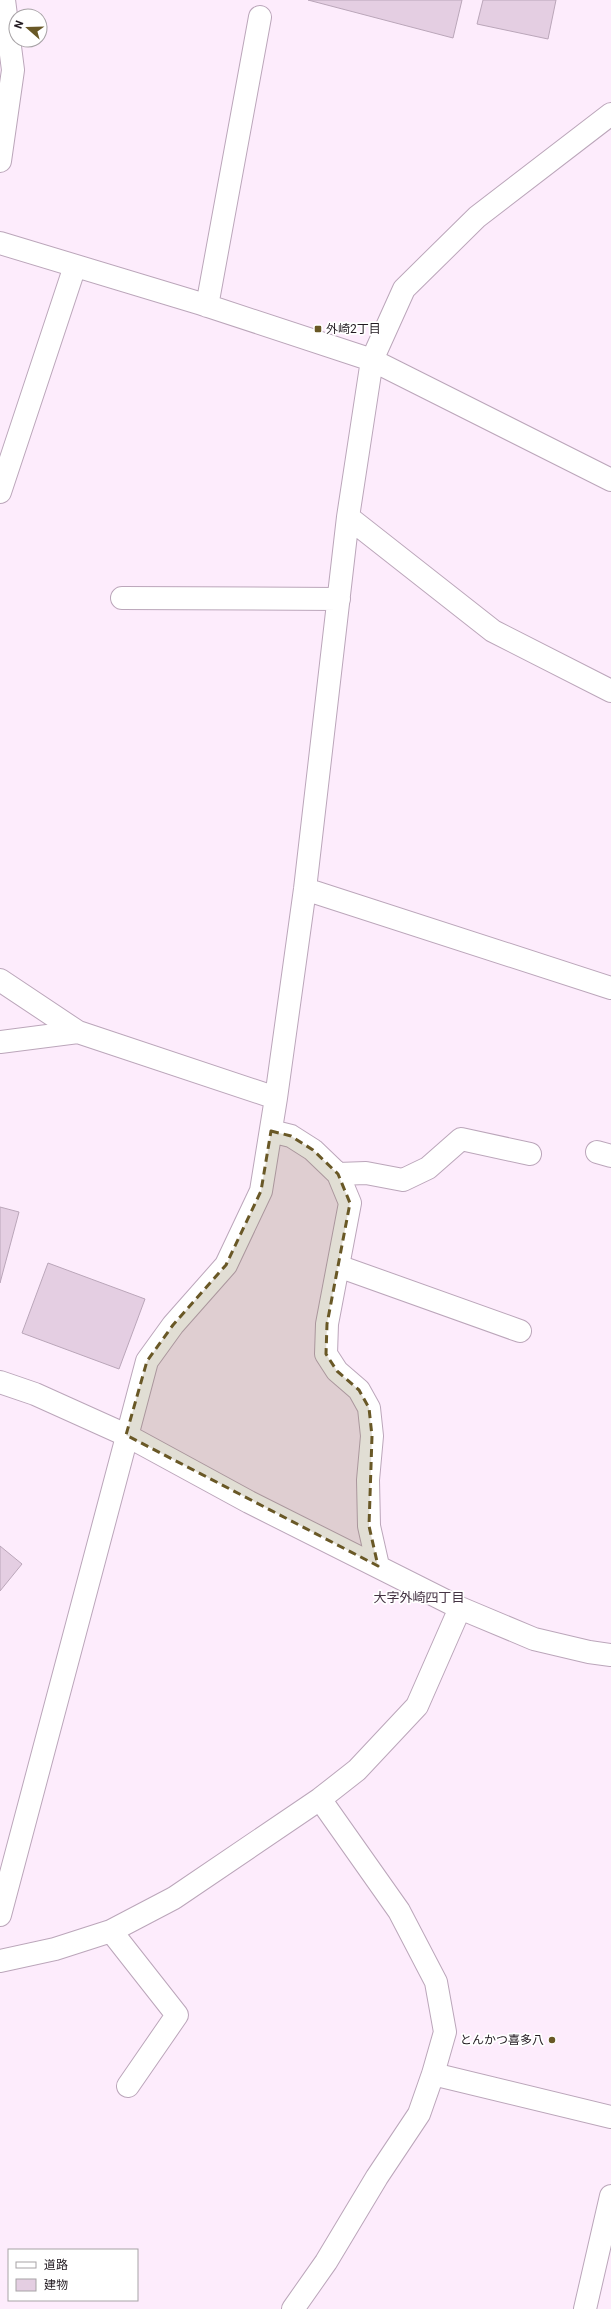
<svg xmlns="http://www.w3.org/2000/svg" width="611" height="2309" font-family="Roboto,'Noto Sans JP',sans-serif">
	<rect width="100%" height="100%" fill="#fdecfc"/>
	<!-- building -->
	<path fill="#e4cee2" stroke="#baa6b9" d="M308,0H462L453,38Z
		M483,0H556L548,39L477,24Z
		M0,1207L19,1212L0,1283Z
		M48,1263L145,1299L119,1369L22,1333Z
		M0,1546L22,1564L0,1591Z"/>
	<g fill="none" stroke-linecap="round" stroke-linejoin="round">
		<!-- minor casing -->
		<g stroke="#bba6ba" stroke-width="24">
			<path id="minor" d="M0,161L13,70L4,0
				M0,243L202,304L372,360L611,480
				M207,306L260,17
				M0,492L75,266
				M348,517L493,631L611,691
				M122,598L339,599
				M305,889L611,988
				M0,980L78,1032L276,1098
				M0,1042L78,1032
				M271,1131L291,1136L313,1150L338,1174L350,1203L327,1324L326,1354L337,1371L359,1390L369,1408L372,1436L368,1480L369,1526L378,1566
				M597,1152L611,1156
				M338,1174L366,1173L403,1180L428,1168L461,1139L530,1154
				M338,1266L520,1331
				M0,1382L35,1394L126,1435L249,1502L460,1608L534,1639L589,1652L611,1655
				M0,1915L147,1361L173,1325L226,1265L261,1191L276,1098L305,889L348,517L372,360L404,289L477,217L611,114
				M111,1931L177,2015L128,2086
				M0,1961L55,1949L111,1931L174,1898L320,1799L357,1770L417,1706L460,1608
				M433,2074L611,2117
				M293,2309L326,2262L377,2177L419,2114L433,2074L445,2032L436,1982L399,1911L320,1799"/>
		</g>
		<!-- major casing -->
		<g stroke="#bba6ba" stroke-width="24">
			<path id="major" d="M585,2309L611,2196"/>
		</g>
		<!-- minor -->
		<use href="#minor" stroke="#fff" stroke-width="22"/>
		<!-- major -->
		<use href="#major" stroke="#fff" stroke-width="22"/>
	</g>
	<!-- marked area -->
	<path fill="#695826" fill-opacity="0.2" stroke="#695826" stroke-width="3" stroke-dasharray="8 5" stroke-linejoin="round" d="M271,1131L291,1136L313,1150L338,1174L350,1203L327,1324L326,1354L337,1371L359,1390L369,1408L372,1436L369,1526L378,1566L126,1435L147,1361L173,1325L226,1265L261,1191Z"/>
	<!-- markers -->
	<g fill="#695826" stroke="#fff" stroke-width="1.5">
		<rect x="314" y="325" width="8" height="8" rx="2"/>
		<circle cx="552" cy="2040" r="4"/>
	</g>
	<g text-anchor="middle" stroke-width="3.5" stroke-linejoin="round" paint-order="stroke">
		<!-- poi labels -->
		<g font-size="12" fill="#221a21" stroke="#fff" text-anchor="start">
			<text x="326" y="333">外崎2丁目</text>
			<text x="544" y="2044" text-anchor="end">とんかつ喜多八</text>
		</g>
		<!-- neighbourhood labels -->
		<g font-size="13" fill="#443343" stroke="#fff">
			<text x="419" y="1602">大字外崎四丁目</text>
		</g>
	</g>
	<!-- legend -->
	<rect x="8" y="2249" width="130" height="52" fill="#ffffff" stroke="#a7a3a6"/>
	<rect x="16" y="2262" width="20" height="6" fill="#ffffff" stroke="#a7a3a6"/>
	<text x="44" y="2269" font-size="12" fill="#221a21">道路</text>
	<rect x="16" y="2279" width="20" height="12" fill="#e4cee2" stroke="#a7a3a6"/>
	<text x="44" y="2289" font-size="12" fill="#221a21">建物</text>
	<!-- north arrow -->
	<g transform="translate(28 28) rotate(290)"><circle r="19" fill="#ffffff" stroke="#a7a3a6"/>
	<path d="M0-3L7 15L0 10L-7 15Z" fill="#695826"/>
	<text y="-6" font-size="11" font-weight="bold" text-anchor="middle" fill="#221a21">N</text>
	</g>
</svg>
